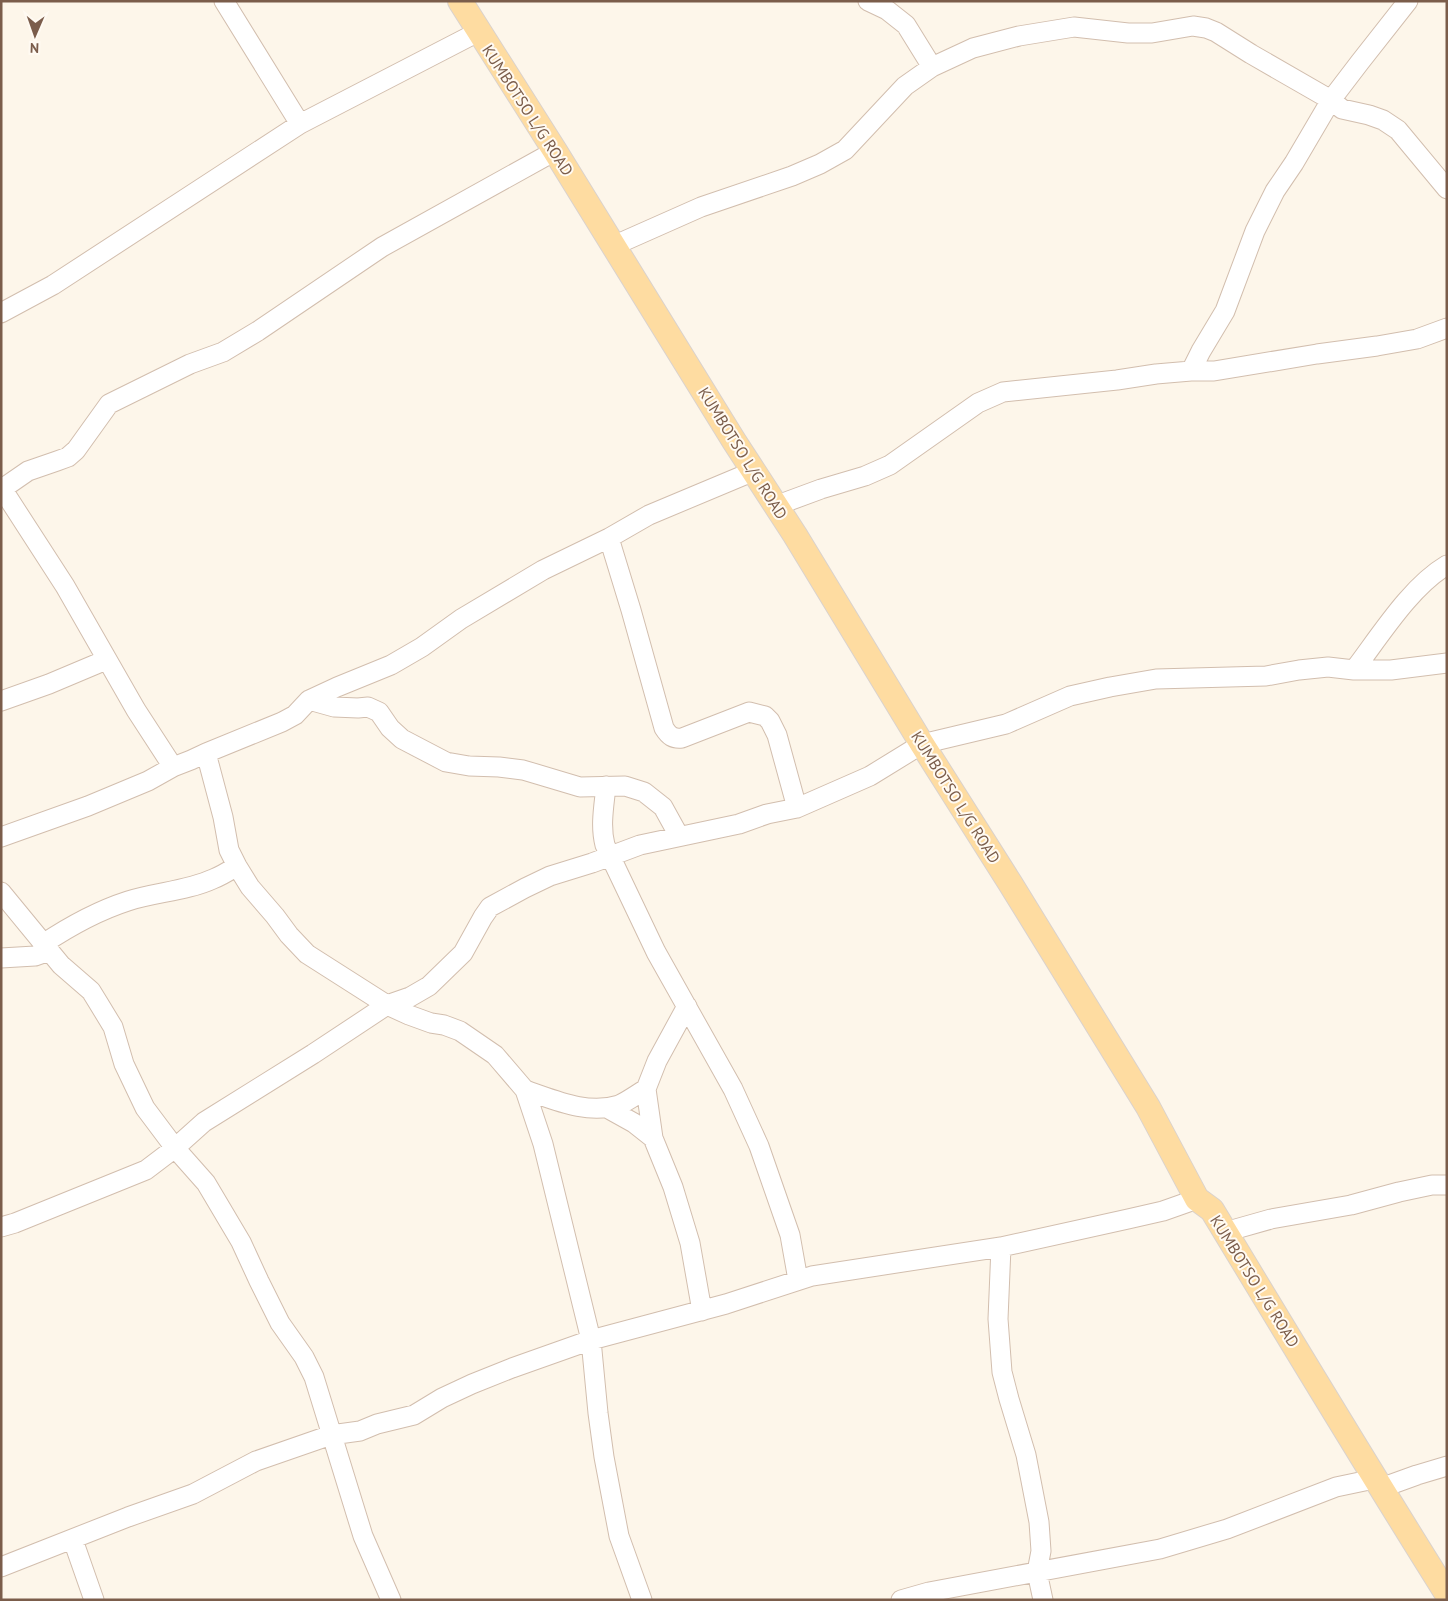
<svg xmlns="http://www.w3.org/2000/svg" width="1448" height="1601" font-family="'PT Sans',sans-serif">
	<rect width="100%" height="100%" fill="#fdf6ea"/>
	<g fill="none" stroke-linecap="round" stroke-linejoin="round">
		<!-- minor casing -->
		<g stroke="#d2beae" stroke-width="21">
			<path id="minor" d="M224,1L300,124
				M868,1L887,10L906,25L932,67
				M613,246L701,207L792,176L820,164L845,150L905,86L932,67L973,48L1019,36L1074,27L1128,33H1152L1193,26L1206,28L1216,32L1251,54L1331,100L1342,109L1369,115L1383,120L1398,130L1447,189
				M1,313L53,285L300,124L478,32
				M1191,371H1214L1317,354L1377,346L1417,339L1447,328
				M1,487L65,586L136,710L173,767
				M2,489L28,471L57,461L68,457L76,450L109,404L190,364L223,352L258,331L382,247L555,151
				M775,506L821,489L865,476L890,465L978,403L1003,392L1117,380L1156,374L1191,371L1201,351L1225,311L1255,231L1275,191L1294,163L1331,100L1360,62L1408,1
				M609,538L631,610L664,728C669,736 673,739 682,738L749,712L765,716L770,721L777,735L797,808
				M1354,670C1380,636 1410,587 1447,565
				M309,700L334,707L358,708L368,707L379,712L390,728L402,739L446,762L469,766L499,767L523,770L580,787L625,786L644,792L663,807L679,836
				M1,701L49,684L106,660
				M206,753L223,817L229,850L237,866L250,887L275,916L289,935L307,954L387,1005L409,1015L431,1023L444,1025L460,1031L495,1055L525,1090L543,1144L591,1340L598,1413L604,1457L619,1536L642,1600
				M606,786C604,806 600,826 605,845L656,952L733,1089L759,1146L790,1235L798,1280
				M1,837L88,806L148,781L173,767L191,760L206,753L282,722L295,715L309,700L337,687L391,665L422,647L461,619L543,570L609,538L649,515L754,471
				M1,892L61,965L91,991L99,1004L113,1027L124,1064L145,1108L175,1148L206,1183L241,1242L259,1281L280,1323L304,1357L314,1377L363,1536L391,1600
				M43,944C70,926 97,911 128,901C156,892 187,891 213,879C221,876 229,871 237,866
				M1,958L35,956L49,951
				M687,1006L657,1061L646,1089L653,1138L673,1187L690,1243L702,1311
				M525,1090C555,1100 587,1115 619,1105C628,1101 637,1094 646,1089
				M607,1108L634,1123L653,1138
				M1,1227L15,1223L146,1170L175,1148L204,1122L313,1054L387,1005L410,997L429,986L463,953L483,917L490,907L525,888L550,876L592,863L640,845L739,824L767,814L797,808L870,776L922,744L1006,724L1070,696L1110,687L1156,679L1266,676L1299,670L1328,667L1354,670H1391L1447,663
				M1225,1232L1271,1219L1351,1205L1399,1192L1432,1185H1447
				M1001,1247L998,1319L1002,1372L1009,1399L1026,1455L1039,1522L1041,1551L1037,1572L1043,1600
				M1381,1488L1417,1475L1447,1466
				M73,1540L94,1600
				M1,1567L128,1517L193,1494L256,1461L331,1435L360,1431L377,1424L414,1415L442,1398L472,1384L512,1368L591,1340L726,1304L812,1276L1001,1247L1128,1219L1163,1211L1197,1199
				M901,1600L929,1592L1160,1549L1227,1529L1336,1487L1374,1479"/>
		</g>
		<!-- major casing -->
		<g stroke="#dad2cd" stroke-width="26">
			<path id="major" d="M460,1L555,151L734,441L795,535L922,744L1010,883L1148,1107L1197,1199L1212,1210C1290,1339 1367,1467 1447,1594"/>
		</g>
		<!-- minor -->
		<use href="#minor" stroke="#fff" stroke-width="19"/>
		<!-- major -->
		<use href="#major" stroke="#fedca1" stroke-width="24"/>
	</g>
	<g text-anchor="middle" stroke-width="4" stroke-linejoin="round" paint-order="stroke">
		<!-- street labels -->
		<g font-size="16" fill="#7b5d4b" stroke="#fffaf2">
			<text transform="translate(528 110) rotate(57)" y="6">KUMBOTSO L/G ROAD</text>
			<text transform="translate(743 453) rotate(58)" y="6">KUMBOTSO L/G ROAD</text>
			<text transform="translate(956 797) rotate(58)" y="6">KUMBOTSO L/G ROAD</text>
			<text transform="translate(1255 1281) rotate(58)" y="6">KUMBOTSO L/G ROAD</text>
		</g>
	</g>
	<!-- border -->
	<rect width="1448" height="1601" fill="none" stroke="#7b5d4b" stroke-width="5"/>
	<!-- north arrow -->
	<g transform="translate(35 35) rotate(182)" stroke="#fffaf2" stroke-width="4" paint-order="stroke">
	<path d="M0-4L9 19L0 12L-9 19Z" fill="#7b5d4b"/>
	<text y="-8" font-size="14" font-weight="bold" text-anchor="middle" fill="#7b5d4b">N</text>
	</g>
</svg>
